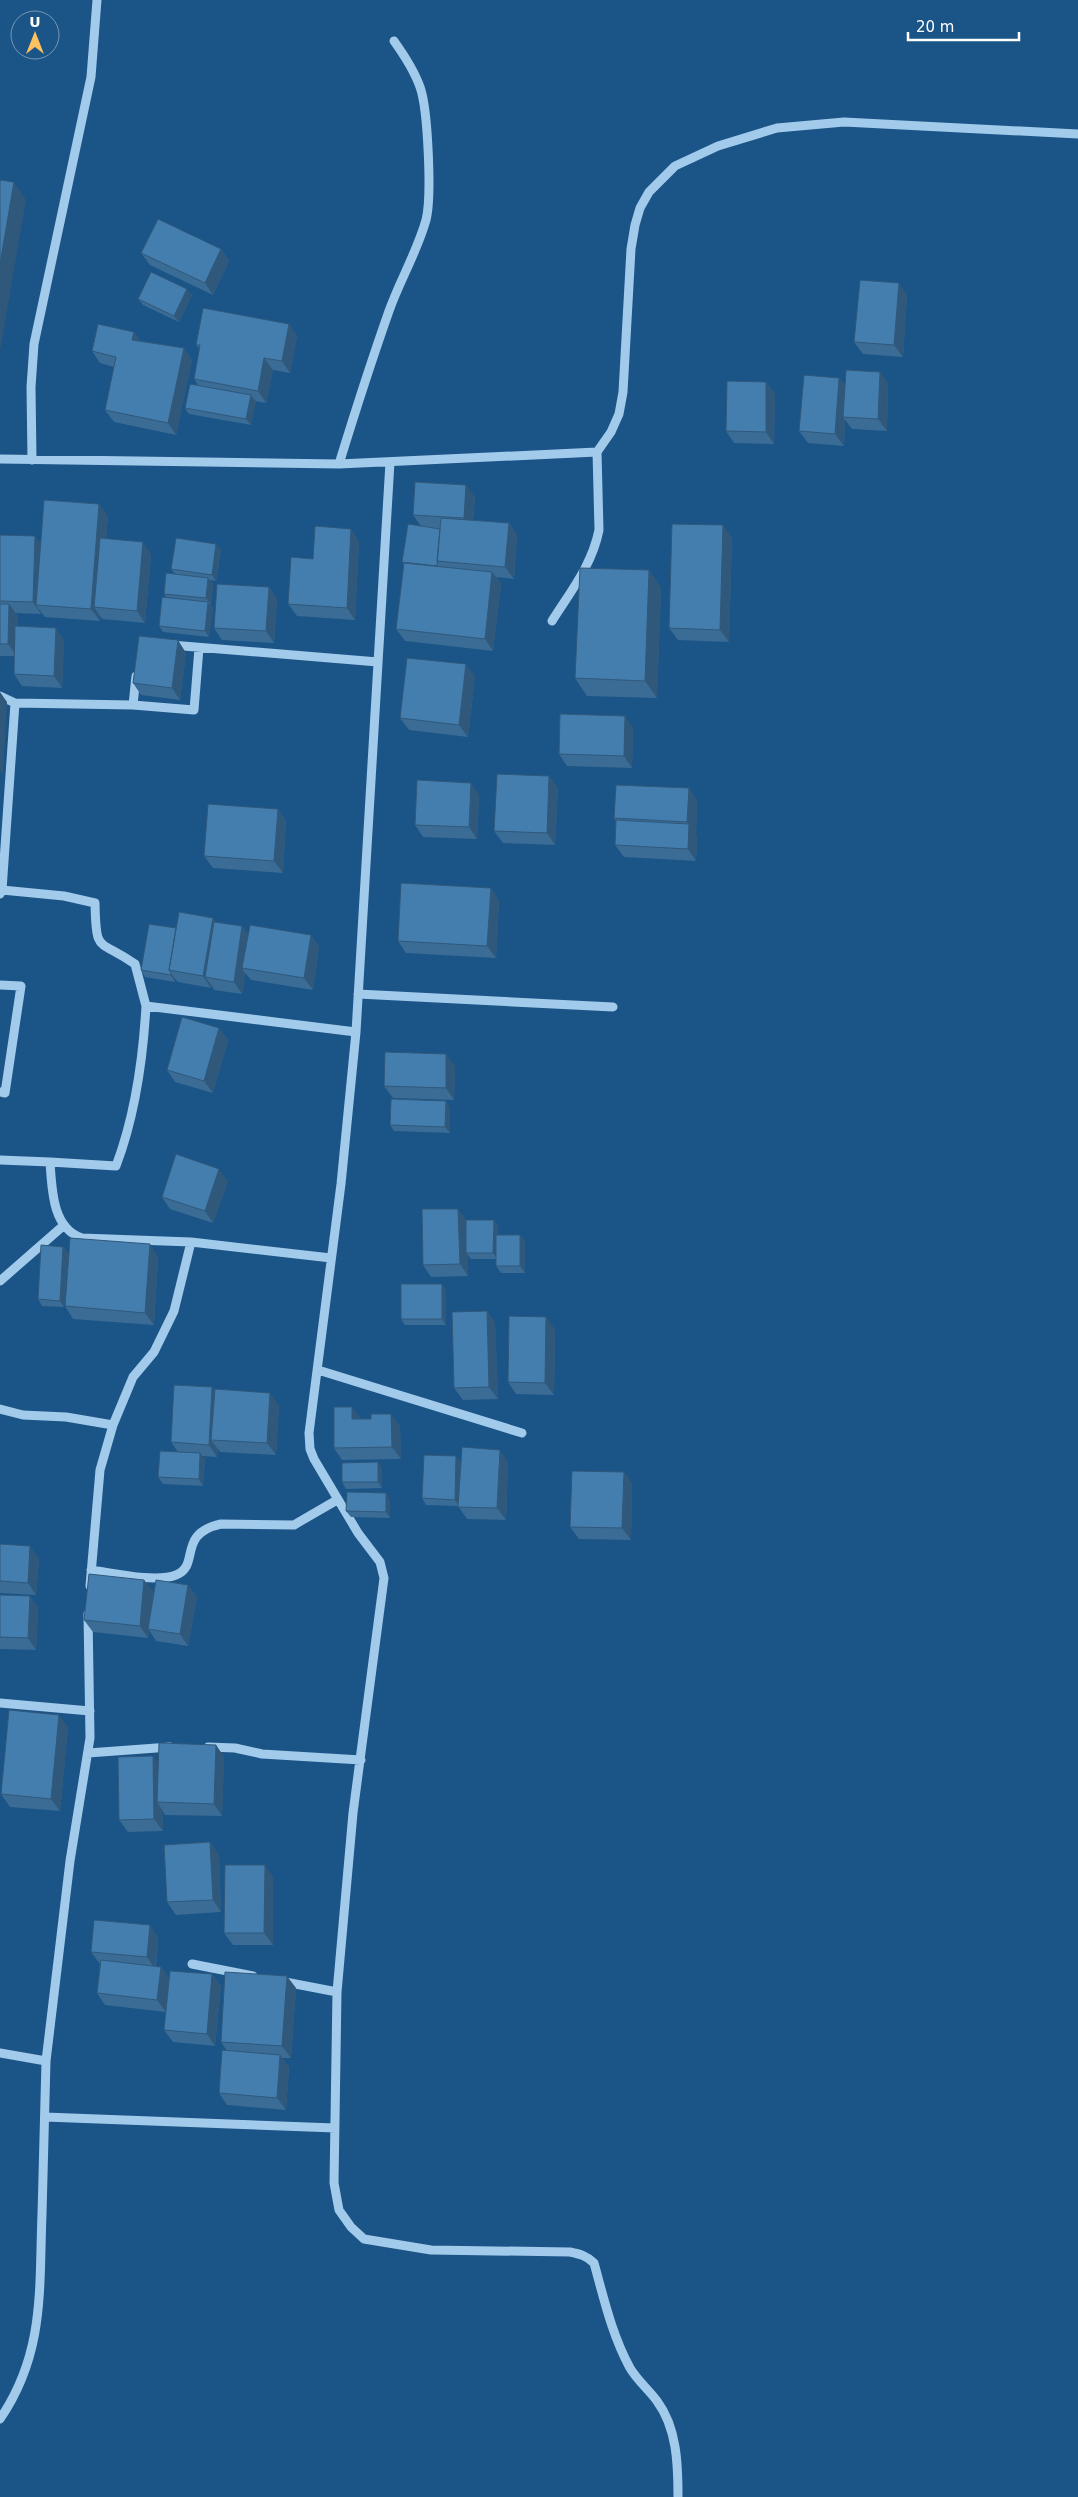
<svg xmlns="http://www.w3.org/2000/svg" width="1078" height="2497" font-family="'DejaVu Sans',sans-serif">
	<rect width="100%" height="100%" fill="#1b5486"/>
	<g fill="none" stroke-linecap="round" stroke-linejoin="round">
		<!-- minor -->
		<path stroke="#a2caeb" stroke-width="9" d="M0,459L339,464L597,452
			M32,460L31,387L34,344L91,77L97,0
			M390,462L356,1032L341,1184L309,1433L310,1449L314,1459L358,1533L380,1562L384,1578L353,1813L337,1992L334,2183L339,2210L351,2227L364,2239L431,2250L570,2252C580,2254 587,2256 594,2263C604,2299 612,2335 630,2368C637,2380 649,2390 657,2401C677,2428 678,2464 678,2497
			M339,464C355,412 371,362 389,311C400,280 417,252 426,220C432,197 428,109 420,87C414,70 404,55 394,41
			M552,621C571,591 592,565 599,530L597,452L611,432L619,414L623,392L631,249L635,225L640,208L649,192L675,166L718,146L777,128L844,122L1078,134
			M171,645L378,662
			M0,696L15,703L133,705L136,676
			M133,705L194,710L199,648
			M2,890L64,896L95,903C96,955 98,938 135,964L146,1006
			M0,894L2,890L15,703
			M0,985L21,986L5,1093L0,1092
			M358,994L613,1007
			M0,1160L50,1162C52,1189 52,1228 82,1238L191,1242L331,1258
			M50,1162L116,1166C135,1116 143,1059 146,1006L356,1032
			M0,1281L63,1226
			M318,1370L522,1433
			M0,1409L23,1415L66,1417L113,1425
			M91,1570C113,1573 156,1583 176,1575C201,1565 176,1534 221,1524L294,1525L337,1500
			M90,1586L100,1470L113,1425L133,1377L154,1352L174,1311L191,1242
			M0,1703L90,1711
			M208,1747L235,1748L262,1754L361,1760
			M88,1753L170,1747
			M192,1964L253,1976
			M280,1981L337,1992
			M0,2053L46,2061L70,1861L90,1738L88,1614
			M45,2117L335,2128
			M0,2419C45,2353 39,2290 42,2214C43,2163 45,2112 46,2061"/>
	</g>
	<!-- wall -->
	<path fill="#3a6c96" d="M221,249L229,261L213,295L150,265L141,253Z
		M192,295L179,322L143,305L138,299Z
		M907,295L903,357L863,354L854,342Z
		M289,324L297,336L290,373L273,370L266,403L255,401L251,425L189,414L185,408L198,385L194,379L200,350L196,345Z
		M134,332L141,341L184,348L192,360L176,435L114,422L105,410L114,367L100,363L92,351Z
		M880,372L888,384L887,431L852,429L845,420L844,446L808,443L799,431L839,378L845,386Z
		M766,382L775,394L774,444L734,443L726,431Z
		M475,497L473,520L509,523L517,535L514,579L496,577L501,584L493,651L405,641L396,629L404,564L402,562L421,526L413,515Z
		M108,516L106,538L151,554L145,623L102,619L100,616V621L45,617L41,612V614L15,613L18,616L17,626L64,640L62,688L22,686L14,674V656H0V535L41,544Z
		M732,537L729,642L678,640L669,628Z
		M359,541L355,620L297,616L288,604L313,559Z
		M216,544L221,550L216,581L210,580L213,584L211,604H210L213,608L209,637L163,632L159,626L166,597L164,594L175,574L171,569Z
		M649,570L661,588L657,698L587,696L575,678Z
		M269,587L277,599L274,643L222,640L214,628Z
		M186,653L180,700L141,695L133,683Z
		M475,676L468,737L409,730L400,718Z
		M633,728L632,768L567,766L559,754Z
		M549,776L558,788L555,845L503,843L494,831Z
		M479,795L477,839L423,837L415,825Z
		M697,800L696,834L697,836L696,861L624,857L615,845L616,821L614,818Z
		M278,809L286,821L283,873L213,868L204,856Z
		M499,900L496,958L406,953L398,941Z
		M213,918L215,922L242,926L248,934L311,935L319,947L313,990L251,980L245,973L242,994L214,990L212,986L211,988L178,982L175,979V982L145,977L141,970L176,928Z
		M219,1028L228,1040L213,1093L175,1082L167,1070Z
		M455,1066L454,1100L393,1098L384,1086Z
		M450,1107V1133L394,1131L390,1125Z
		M228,1181L213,1223L170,1209L162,1197Z
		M466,1220L498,1226V1235H520L525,1241V1273H501L496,1266V1259H471L468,1255V1276L431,1277L423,1265Z
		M63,1247L68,1253L64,1307L42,1306L38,1299Z
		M158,1257L154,1325L73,1319L65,1306Z
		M446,1290V1325H405L401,1319Z
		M487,1311L495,1323L498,1399L463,1400L454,1388Z
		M555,1329L554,1395L516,1394L508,1382Z
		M214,1390L279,1405L276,1455L220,1452L218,1449L217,1457L202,1456L205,1459L203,1486L163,1484L158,1477L178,1452L171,1442Z
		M352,1407L360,1419L400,1426L401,1459L342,1460L334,1448Z
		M461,1462H508L506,1520L467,1519L458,1506L426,1505L422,1498Z
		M382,1468V1488L346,1489L342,1482Z
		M624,1472L632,1484L631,1540L579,1539L570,1527Z
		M390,1500V1518L351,1517L346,1511Z
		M0,1544L39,1559L36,1595L0,1593Z
		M144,1580L153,1592L152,1603L188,1585L197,1597L188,1646L156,1641L149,1630L148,1638L93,1632L84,1620Z
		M0,1595L30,1596L38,1608L36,1650L0,1649Z
		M68,1727L60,1811L10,1807L1,1794Z
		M216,1745L224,1757L222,1816L165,1815L162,1810L163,1831L128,1832L119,1820L153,1756L158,1763Z
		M219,1854L221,1912L176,1915L167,1902Z
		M273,1877V1945H233L224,1933Z
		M158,1937L156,1966L161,1967L169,1978L212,1974L221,1986L215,2046L173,2042L164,2030L166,2012L105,2005L97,1993L100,1964L91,1952Z
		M296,1988L291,2058H282L289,2067L286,2110L227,2105L219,2093L227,2051L221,2042Z"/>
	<!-- shaded-wall -->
	<path fill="#30587a" d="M14,182L26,200L0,351V264Z
		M221,249L229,261L213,295L205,283Z
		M899,283L907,295L903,357L894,345Z
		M187,289L192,295L179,322L174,316Z
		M289,324L297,336L290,373L282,361Z
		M134,332L143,344L132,340Z
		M184,348L192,360L176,435L168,423Z
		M264,358L273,370L266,403L258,391Z
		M880,372L888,384L887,431L878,419Z
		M839,378L847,390L843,417L845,420L844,446L835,434Z
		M766,382L775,394L774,444L766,432Z
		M251,395L256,402L251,425L246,419Z
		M466,485L475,497L472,530L464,518Z
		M99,504L108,516L101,608L94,607L100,616V621L91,609Z
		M509,523L517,535L514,579L505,567Z
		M723,525L732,537L729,642L720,630Z
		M351,529L359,541L355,620L347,608Z
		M35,536L44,548L36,605L41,612V614L33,602Z
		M143,542L151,554L145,623L137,611Z
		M216,544L221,550L216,581L212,575Z
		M649,570L661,588L657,698L645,681Z
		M492,572L501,584L493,651L485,639Z
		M208,578L213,584L211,604L206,598Z
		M269,587L277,599L274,643L266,631Z
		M208,602L213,608L209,637L205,631Z
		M9,604L18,616L17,656L8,644Z
		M56,628L64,640L62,688L54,676Z
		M178,640L186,653L180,700L172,688Z
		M466,664L475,676L468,737L459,725Z
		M0,692L7,702L3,775L0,771Z
		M625,716L633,728L632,768L624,756Z
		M549,776L558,788L555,845L547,833Z
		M471,783L479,795L477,839L469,827Z
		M689,788L697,800L696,834L697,836L696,861L688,849L689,825L687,822Z
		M278,809L286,821L283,873L274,861Z
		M491,888L499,900L496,958L487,946Z
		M213,918L221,930L205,977L212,986L211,988L203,976Z
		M242,926L251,938L242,968L245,973L242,994L234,982Z
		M311,935L319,947L313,990L304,978Z
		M171,973L175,979V982L171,975Z
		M219,1028L228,1040L213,1093L204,1081Z
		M446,1054L455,1066L454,1100L446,1088Z
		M446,1101L450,1107V1133L445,1127Z
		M219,1169L228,1181L213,1223L205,1211Z
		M458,1209L467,1221L466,1253L468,1255V1276L460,1264Z
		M494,1220L498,1226V1259L493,1253Z
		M520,1235L525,1241V1273L520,1266Z
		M150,1244L158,1257L154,1325L145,1313Z
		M63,1247L68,1253L64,1307L60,1301Z
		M442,1284L446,1290V1325L442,1319Z
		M487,1311L495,1323L498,1399L489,1387Z
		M546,1317L555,1329L554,1395L545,1383Z
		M212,1387L221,1399L211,1440L218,1449L217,1457L209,1445Z
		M270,1393L279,1405L276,1455L267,1443Z
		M352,1407L360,1419V1431L352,1419Z
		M391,1414L400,1426L401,1459L392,1447Z
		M500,1450L508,1462L506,1520L497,1508Z
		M200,1453L205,1459L203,1486L199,1479Z
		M456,1456L461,1462L459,1506L455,1500Z
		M378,1462L382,1468V1488L378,1482Z
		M624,1472L632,1484L631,1540L622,1528Z
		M386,1493L390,1500V1518L386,1512Z
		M30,1546L39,1559L36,1595L28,1583Z
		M144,1580L153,1592L149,1629H148L149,1630L148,1638L140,1626Z
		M188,1585L197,1597L188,1646L180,1634Z
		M30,1596L38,1608L36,1650L28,1638Z
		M59,1715L68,1727L60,1811L51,1799Z
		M216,1745L224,1757L222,1816L214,1804Z
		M153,1756L162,1768L157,1802L162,1810L163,1831L154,1819Z
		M210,1842L219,1854L221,1912L213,1900Z
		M265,1865L273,1877V1945L264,1933Z
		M150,1925L158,1937L155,1969L147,1957Z
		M161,1967L170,1979L166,2012L157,2000Z
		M212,1974L221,1986L215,2046L207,2034Z
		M287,1976L296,1988L291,2058L282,2046Z
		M280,2055L289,2067L286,2110L277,2098Z"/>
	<!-- building -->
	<path fill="#447eaf" stroke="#30587a" d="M0,180L14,182L0,264Z
		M158,219L221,249L205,283L141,253Z
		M151,272L187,289L174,316L138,299Z
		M860,280L899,283L894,345L854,342Z
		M203,308L289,324L282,361L264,358L258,391L194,379L200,345H196Z
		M98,324L134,332L132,340L184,348L168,423L105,410L116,357L92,351Z
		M846,370L880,372L878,419L843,417Z
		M804,375L839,378L835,434L799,431Z
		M727,381L766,382V432L726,431Z
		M190,384L251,395L246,419L185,408Z
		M415,482L466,485L464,518L413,515Z
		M44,500L99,504L91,609L36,605Z
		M441,518L509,523L505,567L437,561Z
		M408,524L440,529L437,566L402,562Z
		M672,524L723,525L720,630L669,628Z
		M315,526L351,529L347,608L288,604L291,557L313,559Z
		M0,535L35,536L33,602L0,601Z
		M100,538L143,542L137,611L94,607Z
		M176,538L216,544L212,575L171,569Z
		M404,563L492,572L485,639L396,629Z
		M580,568L649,570L645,681L575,678Z
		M166,573L208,578L206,598L164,594Z
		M217,584L269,587L266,631L214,628Z
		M162,597L208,602L205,631L159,626Z
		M0,604H9L8,644H0Z
		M15,626L56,628L54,676L14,674Z
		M139,636L178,640L172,688L133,683Z
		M407,658L466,664L459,725L400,718Z
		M560,714L625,716L624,756L559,754Z
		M497,774L549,776L547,833L494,831Z
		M417,780L471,783L469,827L415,825Z
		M616,785L689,788L687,822L614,818Z
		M208,804L278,809L274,861L204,856Z
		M616,820L689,824L688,849L615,845Z
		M401,883L491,888L487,946L398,941Z
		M179,912L213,918L203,976L169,970Z
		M214,922L242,926L234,982L205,977Z
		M149,924L176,928L169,970L171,973V975L141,970Z
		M250,925L311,935L304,978L242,968Z
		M182,1017L219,1028L204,1081L167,1070Z
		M385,1052L446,1054V1088L384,1086Z
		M391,1099L446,1101L445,1127L390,1125Z
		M176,1154L219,1169L205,1211L162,1197Z
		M422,1209H458L460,1264L423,1265Z
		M466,1220H494L493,1253H466Z
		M496,1235H520V1266H496Z
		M70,1238L150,1244L145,1313L65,1306Z
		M41,1245L63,1247L60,1301L38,1299Z
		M401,1284H442V1319H401Z
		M487,1311L489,1387L454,1388L452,1312Z
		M509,1316L546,1317L545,1383L508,1382Z
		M174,1385L212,1387L209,1445L171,1442Z
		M215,1389L270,1393L267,1443L211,1440Z
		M334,1407H352V1419H371V1414H391L392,1447L334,1448Z
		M462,1447L500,1450L497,1508L458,1507Z
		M160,1451L200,1453L199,1479L158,1477Z
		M424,1455L456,1456L455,1500L422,1498Z
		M378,1462V1482H342V1463Z
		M572,1471L624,1472L622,1528L570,1527Z
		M347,1492L386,1493V1512L346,1511Z
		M0,1544L30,1546L28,1583L0,1581Z
		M89,1574L144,1580L140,1626L84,1620Z
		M156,1580L188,1585L180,1634L148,1629Z
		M0,1595L30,1596L28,1638L0,1637Z
		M9,1710L59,1715L51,1799L1,1794Z
		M159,1743L216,1745L214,1804L157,1802Z
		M153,1756L154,1819L119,1820L118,1757Z
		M210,1842L213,1900L167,1902L164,1845Z
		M225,1865H265L264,1933H224Z
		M94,1920L150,1925L147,1957L91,1952Z
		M101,1960L161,1967L157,2000L97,1993Z
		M170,1971L212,1974L207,2034L164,2030Z
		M225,1972L287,1976L282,2046L221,2042Z
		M222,2050L280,2055L277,2098L219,2093Z"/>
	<!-- north arrow -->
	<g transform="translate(35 35)"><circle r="24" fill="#1b5486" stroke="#7698b6"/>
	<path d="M0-4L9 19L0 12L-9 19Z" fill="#fdc15f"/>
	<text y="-8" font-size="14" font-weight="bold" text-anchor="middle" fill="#ffffff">U</text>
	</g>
	<!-- scale -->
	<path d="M908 32v8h111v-8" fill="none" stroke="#ffffff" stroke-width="2.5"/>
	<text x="916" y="32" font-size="15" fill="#ffffff" stroke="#1b5486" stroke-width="4" paint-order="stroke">20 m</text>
</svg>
